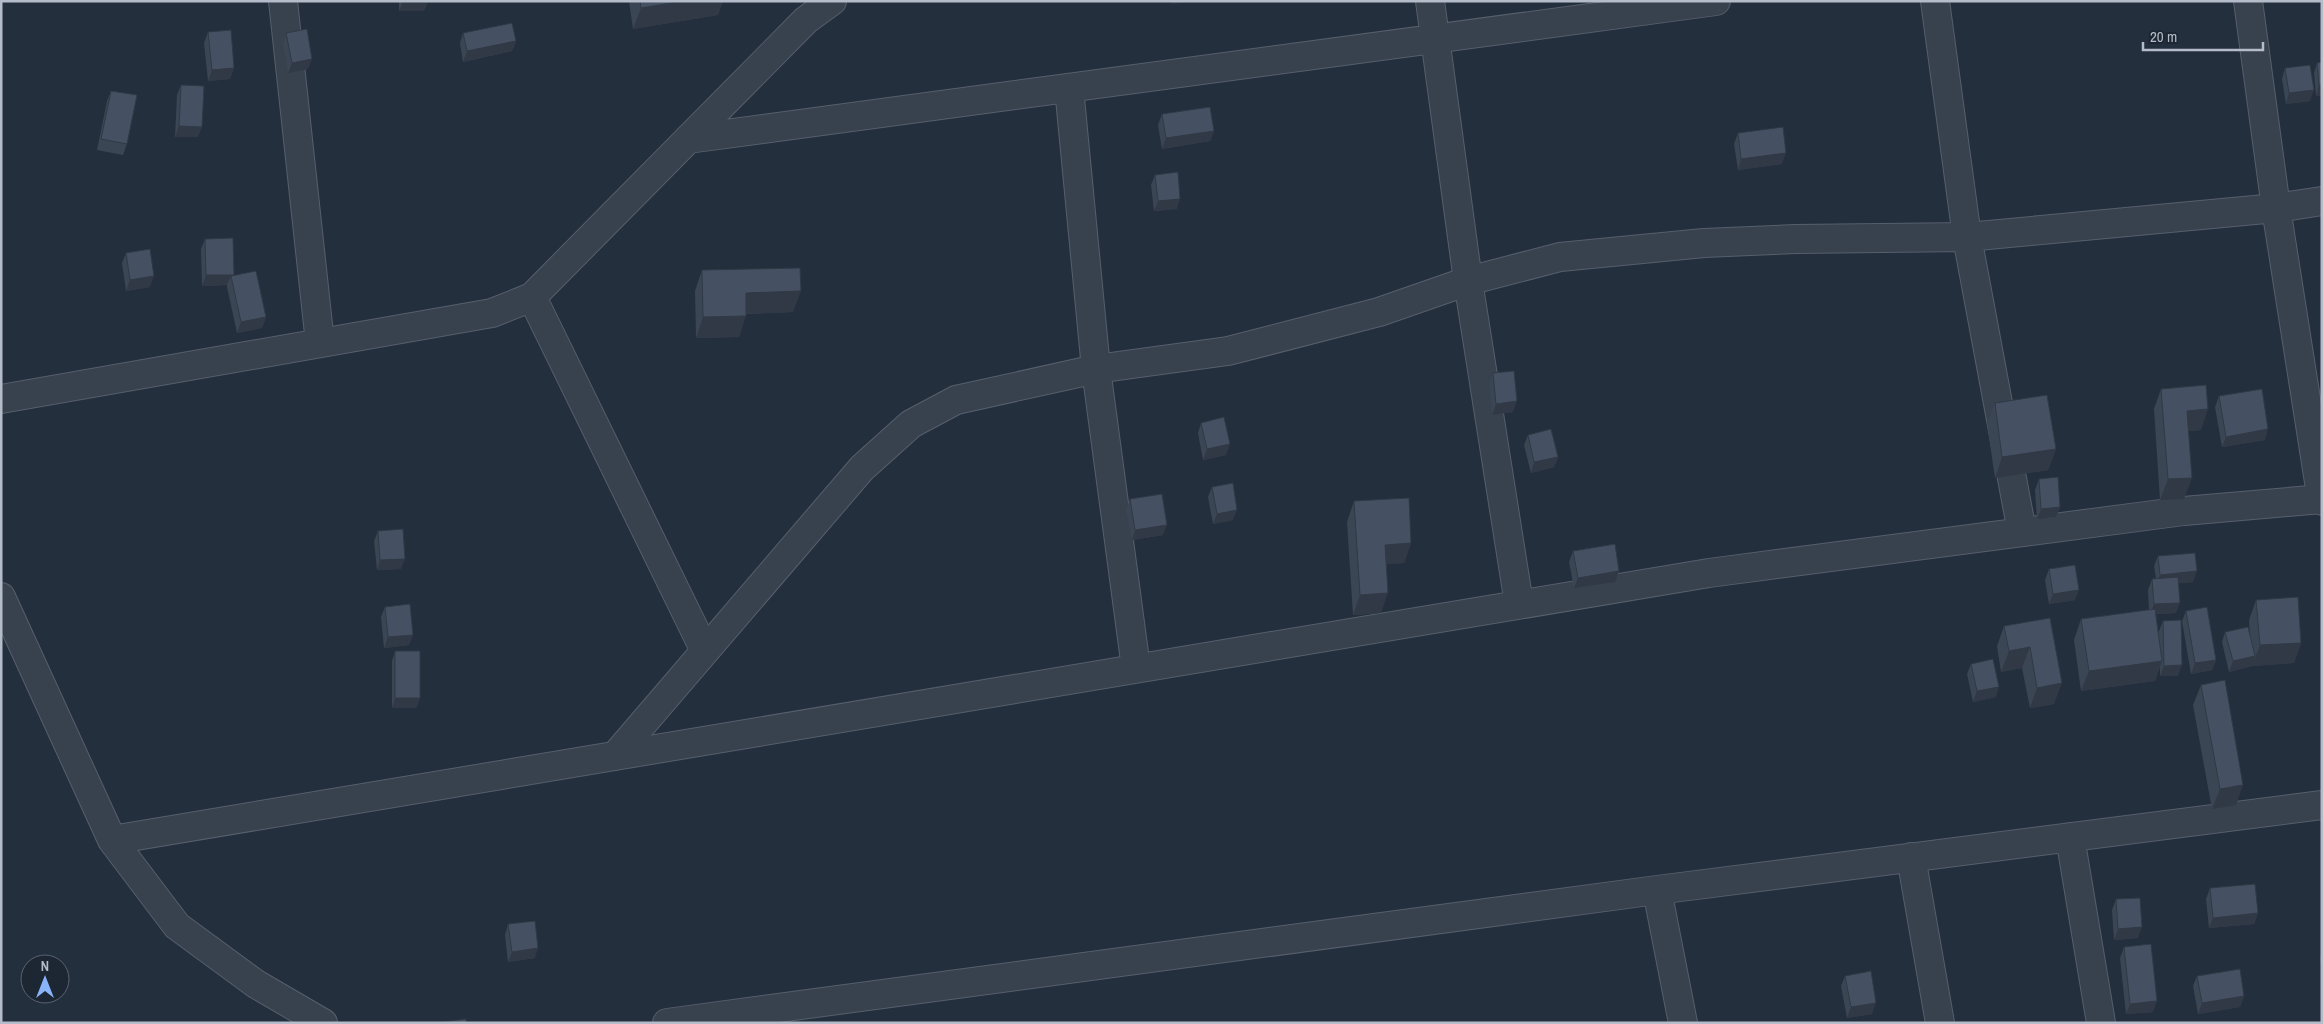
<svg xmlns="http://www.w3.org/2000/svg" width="2323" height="1024" font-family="'Archivo Narrow',sans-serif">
	<rect width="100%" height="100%" fill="#242f3e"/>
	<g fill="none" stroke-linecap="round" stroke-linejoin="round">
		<!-- minor casing -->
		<g stroke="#565f6c" stroke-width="30">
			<path id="minor" d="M283,1L320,343
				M1430,1L1468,281L1519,604
				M1935,1L1967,237L2022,532
				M2248,1L2276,208L2322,501
				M1069,88L1096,369L1136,668
				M688,139L1716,1
				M532,297L705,651
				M1,399L492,313L532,297L806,20L832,1
				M1,597L112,840L177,926L256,984L323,1023
				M615,756L862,468L911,424L956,400L1096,369L1228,351L1379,312L1468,281L1560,257L1704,243L1796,239L1967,237L2276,208L2322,201
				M2070,837L2101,1023
				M112,840L1709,573L2184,511L2322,499
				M1911,857L1940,1023
				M1657,890L1683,1023
				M667,1023L1657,890L2322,805"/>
		</g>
		<!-- minor -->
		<use href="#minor" stroke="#38414e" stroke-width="28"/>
	</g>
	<!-- wall -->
	<path fill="#3b4654" d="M399,1H428L424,11H399Z
		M629,1H723L718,15L633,29Z
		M208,32L234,68L230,79L208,81L204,43Z
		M286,33L308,69L288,73L283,44Z
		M463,33L516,41L512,51L463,62L460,43Z
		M2317,63L2322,95L2316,96L2314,73Z
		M2285,68L2310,101L2286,104L2282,79Z
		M181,85L198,137H175L177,95Z
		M111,91L127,144L123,155L97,150L107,101Z
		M1162,114L1214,131L1210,141L1162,149L1158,125Z
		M1738,133L1782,164L1738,170L1734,144Z
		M1155,175L1177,209L1154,211L1151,185Z
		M205,239L234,275L266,317L262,328L237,333L227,287V285L202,286L201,249Z
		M126,253L150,287L126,291L122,263Z
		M702,270L793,312L746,314L739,337L696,338L695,291Z
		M1493,373L1513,412L1492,415L1489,383Z
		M2161,389L2201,430L2188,431L2184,499L2160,500L2154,409Z
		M2219,396L2265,440L2222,447L2215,407Z
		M1995,403L2056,449L2048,470L1995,478L1987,423Z
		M1201,423L1226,455L1203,460L1198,433Z
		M1528,435L1558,457L1554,467L1531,473L1524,445Z
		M2039,479L2060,507L2056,517L2037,519L2035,490Z
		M1212,487L1233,520L1213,524L1208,497Z
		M1130,499L1163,535L1132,540L1126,510Z
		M1354,501L1411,543L1404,563L1387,564L1381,613L1353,615L1347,522Z
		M378,531L401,569L377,570L374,541Z
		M1573,551L1619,571L1615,582L1574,588L1569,562Z
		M2158,556L2193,582L2179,583L2176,613L2156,614L2159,637V631L2163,621L2178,676H2160V667L2155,681L2081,691L2074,640L2081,619L2149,610L2148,590L2152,579H2156L2154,566Z
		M2049,569L2075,600L2049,604L2045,580Z
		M2256,600L2301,643L2294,663L2252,666V665V666L2229,672L2222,642L2225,632L2250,636L2249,620Z
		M385,607L413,635L409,645L384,648L381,617Z
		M2186,611L2216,660L2212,670L2191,674L2182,621Z
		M2050,618L2054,704L2030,708L2022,668L2001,672L1997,646L2004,626Z
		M395,651L420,698L416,708H392V661Z
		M1971,664L1996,697L1973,702L1967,674Z
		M2201,685L2236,805L2212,809L2193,705Z
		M2210,888L2258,913L2254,924L2209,928L2206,899Z
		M2116,899L2138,938L2114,940L2112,910Z
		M508,924L535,958L508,962L505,935Z
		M2124,947L2153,1012L2126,1014L2120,958Z
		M2322,954V971L2320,958Z
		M1845,976L1872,1014L1847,1018L1841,986Z
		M2197,976L2244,996L2240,1007L2198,1014L2193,986Z"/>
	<!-- shaded-wall -->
	<path fill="#303945" d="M403,1H428L424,11H399Z
		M683,1H723L718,15L633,29L641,8Z
		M1172,1H1198L1171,4Z
		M516,41L512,51L463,62L467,51Z
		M312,59L308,69L288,73L292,63Z
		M234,68L230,79L208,81L212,70Z
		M2319,85H2322V95L2316,96Z
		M2314,90L2310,101L2286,104L2289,93Z
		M179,126L202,127L198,137H175Z
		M1214,131L1210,141L1162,149L1166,138Z
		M1786,153L1782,164L1738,170L1741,159Z
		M1180,199L1177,209L1154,211L1158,201Z
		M206,275H234L232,281L231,276L227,285L202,286Z
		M154,276L150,287L126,291L130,280Z
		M801,291L793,312L738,314L746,293Z
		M746,316L739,337L696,338L703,317Z
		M266,317L262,328L237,333L241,322Z
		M1517,401L1513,412L1492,415L1496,404Z
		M2208,409L2201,430L2180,432L2187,411Z
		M2268,429L2265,440L2222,447L2226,437Z
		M1230,444L1226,455L1203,460L1207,449Z
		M2056,449L2048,470L1995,478L2002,457Z
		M1558,457L1554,467L1531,473L1534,462Z
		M2192,478L2184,499L2160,500L2168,479Z
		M2060,507L2056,517L2037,519L2041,509Z
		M1237,510L1233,520L1213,524L1217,514Z
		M1167,525L1163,535L1132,540L1135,530Z
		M1411,543L1404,563L1378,565L1385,545Z
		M405,559L401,569L377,570L380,560Z
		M1619,571L1615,582L1574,588L1578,578Z
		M2197,571L2193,582L2156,586L2160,575Z
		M2079,590L2075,600L2049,604L2053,594Z
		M1388,593L1381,613L1353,615L1360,595Z
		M2180,603L2176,613L2150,614L2154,604Z
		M413,635L409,645L384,648L388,637Z
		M2301,643L2294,663L2252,666L2260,645Z
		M2030,647L2022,668L2001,672L2009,651Z
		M2255,656L2252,666L2229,672L2233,661Z
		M2216,660L2212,670L2191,674L2195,663Z
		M2162,661L2155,681L2081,691L2089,671Z
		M2182,665L2178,676H2160L2164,666Z
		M2062,683L2054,704L2030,708L2037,688Z
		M1999,687L1996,697L1973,702L1977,691Z
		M395,698H420L416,708H392Z
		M2243,785L2236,805L2212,809L2220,789Z
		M2258,913L2254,924L2209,928L2213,918Z
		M2142,927L2138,938L2114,940L2118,929Z
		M538,948L535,958L508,962L512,952Z
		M2244,996L2240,1007L2198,1014L2202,1003Z
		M2157,1001L2153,1012L2126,1014L2130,1004Z
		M1876,1003L1872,1014L1847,1018L1851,1007Z"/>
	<!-- building -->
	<path fill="#455162" stroke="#303945" d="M640,1H683L641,8Z
		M512,23L516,41L467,51L463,33Z
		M307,29L312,59L292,63L286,33Z
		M231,30L234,68L212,70L208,32Z
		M2322,62V85H2319L2317,63Z
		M2310,65L2314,90L2289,93L2285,68Z
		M181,85L204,86L202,127L179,126Z
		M111,91L137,95L127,144L101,139Z
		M1210,107L1214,131L1166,138L1162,114Z
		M1783,127L1786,153L1741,159L1738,133Z
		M1178,172L1180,199L1158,201L1155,175Z
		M233,238L234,275H206L205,239Z
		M150,249L154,276L130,280L126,253Z
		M800,268L801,291L746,293V316L703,317L702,270Z
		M256,271L266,317L241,322L231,276Z
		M1514,371L1517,401L1496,404L1493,373Z
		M2206,385L2208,409L2187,411L2192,478L2168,479L2161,389Z
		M2262,389L2268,429L2226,437L2219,396Z
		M2047,395L2056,449L2002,457L1995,403Z
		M1224,417L1230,444L1207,449L1201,423Z
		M1551,429L1558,457L1534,462L1528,435Z
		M2058,477L2060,507L2041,509L2039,479Z
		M1233,483L1237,510L1217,514L1212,487Z
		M1162,494L1167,525L1135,530L1130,499Z
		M1409,498L1411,543L1385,545L1388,593L1360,595L1354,501Z
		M403,529L405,559L380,560L378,531Z
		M1615,544L1619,571L1578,578L1573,551Z
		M2195,553L2197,571L2160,575L2158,556Z
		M2075,565L2079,590L2053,594L2049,569Z
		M2178,577L2180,603L2154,604L2152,579Z
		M2298,597L2301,643L2260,645L2256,600Z
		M410,604L413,635L388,637L385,607Z
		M2207,607L2216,660L2195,663L2186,611Z
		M2155,609L2162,661L2089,671L2081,619Z
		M2050,618L2062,683L2037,688L2030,647L2009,651L2004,626Z
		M2181,620L2182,665L2164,666L2163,621Z
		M2248,627L2255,656L2233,661L2225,632Z
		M395,651H420V698H395Z
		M1993,659L1999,687L1977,691L1971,664Z
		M2225,680L2243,785L2220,789L2201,685Z
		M2255,884L2258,913L2213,918L2210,888Z
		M2140,898L2142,927L2118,929L2116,899Z
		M535,921L538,948L512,952L508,924Z
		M2151,944L2157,1001L2130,1004L2124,947Z
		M2240,969L2244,996L2202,1003L2197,976Z
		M1871,971L1876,1003L1851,1007L1845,976Z
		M466,1019V1023H443V1022Z"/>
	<!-- border -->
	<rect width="2323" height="1024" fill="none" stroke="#b4bcc9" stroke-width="5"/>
	<!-- north arrow -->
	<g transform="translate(45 979)"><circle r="24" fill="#1d2633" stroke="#59626f"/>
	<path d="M0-4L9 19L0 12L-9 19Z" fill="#8ab4f8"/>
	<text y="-8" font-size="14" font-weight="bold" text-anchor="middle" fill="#b4bcc9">N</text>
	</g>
	<!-- scale -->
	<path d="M2143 42v8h120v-8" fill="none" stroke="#b4bcc9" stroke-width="2.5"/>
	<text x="2150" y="42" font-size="15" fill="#b4bcc9" stroke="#1d2633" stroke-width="4" paint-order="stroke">20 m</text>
</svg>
